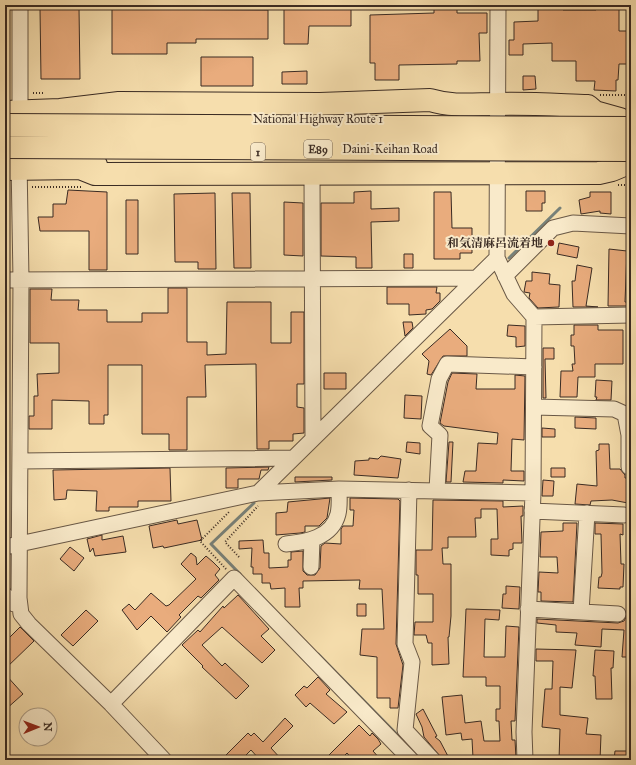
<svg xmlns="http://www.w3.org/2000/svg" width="636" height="765" font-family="'IM FELL Great Primer','Noto Serif JP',serif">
	<rect width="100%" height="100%" fill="#f6dead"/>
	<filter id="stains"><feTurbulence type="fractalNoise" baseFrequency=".005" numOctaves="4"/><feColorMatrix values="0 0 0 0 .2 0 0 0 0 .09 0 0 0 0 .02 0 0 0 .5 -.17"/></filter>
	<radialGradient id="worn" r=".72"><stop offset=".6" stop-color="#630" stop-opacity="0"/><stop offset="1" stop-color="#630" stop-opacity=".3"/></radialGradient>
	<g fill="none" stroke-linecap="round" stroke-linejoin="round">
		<!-- stream -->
		<path stroke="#778179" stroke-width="3" d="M509,258L560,208
			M240,574L211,544L254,503
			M318,654L422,760"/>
	</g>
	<!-- building -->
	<path fill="#e9ac7d" stroke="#3a2b23" d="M596,7H619V31H631V64H619L618,80H616V91L594,90L595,81H576V61H552V43L523,44V55H509V40H514V22L538,21V8H563V10H596Z
		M79,8L80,79H41L40,9Z
		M351,8V26H309L308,44H284V9Z
		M434,8H457V13H487V33H479L480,61H457V64L399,65V80H375V63H370V15L434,13Z
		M112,9L268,10V39H196V43H167V54H112Z
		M201,57H253V86H201Z
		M307,71V84H282V72Z
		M523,76H535L536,89L523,90Z
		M68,190L107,192V270H89V231H40L38,217H53V204H66Z
		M371,191V209L399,208V221L371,222L372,268H356V257L321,256V203H354V192Z
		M526,191H545V203H542V211H526Z
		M434,192H451L452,228H472V253H460V259H434Z
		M590,192H611V214L600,213V211L581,214L579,200L590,197Z
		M215,193L216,269H198V262H175L174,194Z
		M232,193H250L251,268H234Z
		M126,200H138V254H126Z
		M284,202L303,203V256L284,255Z
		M559,243L579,247L577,258L557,254Z
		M609,249L627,251L625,302H631V306H608Z
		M404,254H413V268H404Z
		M577,265L592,268L586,306L598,307H573L572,281H575Z
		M532,272L550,274L549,284L560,285L559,307L538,308L529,298L530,293L524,292L526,281H532Z
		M387,287H437L436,293H440V301L432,309L426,310V314L409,315V304H387Z
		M168,288H187V342H207V355L226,354L227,302H271V343H291V312H304V384H297V407L304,408V433L293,434V441H269V449H257L256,364L205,365L206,397H187V450H169V434H142V365H108V415H104V424H89V401L52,400V429H29V416H34V396H38L37,374L59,373V343H30V289H52L51,300H79L78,310H107V322H142V313H168Z
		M403,322H412L413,328L405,336Z
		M508,325L525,326V346L516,347V337L507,336Z
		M574,325H598V330H623V364H595V377H578L577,397H560L561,371H573L572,364H575L574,346H571V335H574Z
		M450,329L467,346V356H443L431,375L427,374L429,361L422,354Z
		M543,348H554V359H545L546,398H543Z
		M324,373H346V389H324Z
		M452,373L477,374L476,389H515V375L525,376L524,440L512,439L511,471H524V481L503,480V483L463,482L465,471H476L478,443L497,444L498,433L444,426L440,423L448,382Z
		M596,380L612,381L611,400H596L597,397H595Z
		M405,395L422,396L421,419L404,418Z
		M575,417L596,418V429L575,428Z
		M542,428L555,429V437H542Z
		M407,442L420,443V454L406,452Z
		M449,442H453L451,482H446Z
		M599,444H609L610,469H620L625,475V478H631L628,503L612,500L591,501L590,505L575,504L577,484L597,486L596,451L599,450Z
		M381,456L401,459L398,478L354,475L355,461L369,460V458L378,459Z
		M269,467L268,470H261L259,479H238V488H226V468Z
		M170,468L171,501H138V507H109V511H96L97,491L67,490L66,499L54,500L53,470Z
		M551,468H565V477H551Z
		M295,477H332V480L295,482Z
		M543,480L554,481L553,496H542Z
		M330,498L327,518L319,526H305V532L300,533L276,535V513L287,512L288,502Z
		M350,498L398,499L400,501L396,644L403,665L398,708H390V698H377V657L360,655L362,629H384L382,589H359L360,580L303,581V588H299L300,607H285V588L271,589L270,583H262V574H253V567H251L252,548L239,549V541L263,540L264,553H269V568L288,567V560H291V552L303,551V571L307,575H315L320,568L321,546L325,543L341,544V529L343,526H353L354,510H350Z
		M433,500L503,501V507L523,506V516H521L522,543H513V549L509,550V556L491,555V539H498L497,509H481V518H475L476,537H448V548H442L443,564H451V616L449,637H448L449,664L432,665V643H428L426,635H414L415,622H433V594H418V575H416V550H432Z
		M177,520L178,524L197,520L202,540L164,548L163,546L153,548L149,526Z
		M563,523H577L573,602L541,601V592H538L539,572L558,573L557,557H540L541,532L563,531Z
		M595,523L623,524V535L620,534L621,564H624L623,587H620V589L598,588L599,577H601L602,573L601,534H595Z
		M102,535V540L123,536L126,552L95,556L93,548L90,552L87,539Z
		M70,547L84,558L74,571L60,559Z
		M191,553L196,557L197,565L206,556L213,562L220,569L215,575L219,580L201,598L198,596L179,615L181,617L167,632L151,616L137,630L122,610L129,604L135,610L151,593L166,606L169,605L196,579L181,564Z
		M506,586L520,587L519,609L502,608L503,594H506Z
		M238,595L269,629L261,636L275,650L262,663L222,627L202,645L222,666L225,663L249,686L236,699L202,667L203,666L182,645L198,630L200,632L223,606L224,608Z
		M357,604H366V616H357Z
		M466,609L500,610L499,620L485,619L484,657H505L506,626L519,627L515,721H511L512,740H515L516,758H473L472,739L462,740L461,733L446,735L442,697L462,695L465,723L481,721L484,741H500L499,721H496V709H500V686H486V677H463Z
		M86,610L98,621L73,646L61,635Z
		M626,617H631V657H622L624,630L602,629L601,647L575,645L577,633L556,632V625L537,623V619L618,623L624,621Z
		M20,627L34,641L5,669V642Z
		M536,649L576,650L572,688L560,687V715L588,718L586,734L601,735L600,760H559L560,729L542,727L545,689H552L553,661H536Z
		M595,650L614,651L613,668H611L612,699H596L595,676H593Z
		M5,674L23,694L5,710Z
		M318,677L330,690L326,694L347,712L334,724L310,703L306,707L295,695L304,686L307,688Z
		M423,709L437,736L435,737L440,741L450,760H443L424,737L422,727L416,714Z
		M285,718L293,726L271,748L282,760H260L251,750L241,760H221L248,733L251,736L254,733L263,742Z
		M359,725L370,736L372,733L378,739L381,744L373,751L381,760H353L347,753L340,760H335L329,755Z
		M615,751H631V760H614Z"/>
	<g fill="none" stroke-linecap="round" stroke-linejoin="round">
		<!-- minor casing -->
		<g stroke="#695846" stroke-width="17">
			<path id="minor" d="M20,5V120
				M498,5L497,258L514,294L534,317L533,493L524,732L525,760
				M19,160L21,280L19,598L21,614L29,624L111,704L164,760
				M312,174L313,438
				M505,276L553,228L573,223L631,226
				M5,280L475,278
				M534,317L631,315
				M534,407L614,409L625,414L629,435V467
				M20,461L293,458
				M409,490L405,644L412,662L405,730L433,760
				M437,490L440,435L430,426L439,379L447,364L534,367
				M258,493L497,258
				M532,511L624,515
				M286,544C306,542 332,538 338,514C340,506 339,496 339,489
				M5,547L258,493L339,489L533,493
				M311,567L312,540
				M5,595L14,604
				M528,609L618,614
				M581,612L587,513
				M111,704L234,578L411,760"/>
		</g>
		<!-- highway casing -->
		<g stroke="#3a2b23" stroke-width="24">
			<path id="highway" d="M5,112L60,110L119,103L320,104L430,100C453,107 474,104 497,104C527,103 558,105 588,106L595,112L620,119
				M80,168L95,174L599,173L612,170L631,162
				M5,169L80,168L96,165"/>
		</g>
		<!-- path -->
		<path stroke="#3a2b23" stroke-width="2" stroke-dasharray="1 2" stroke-linecap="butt" d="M33,93H45
			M600,95H631
			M618,185H631
			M32,187H82
			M239,557L225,542L258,506
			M226,569L200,541L229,512"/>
		<!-- minor -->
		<use href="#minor" stroke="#f9eaca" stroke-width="15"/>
		<!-- highway -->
		<use href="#highway" stroke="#f6dead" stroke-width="22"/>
		<!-- highway-bridge casing -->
		<g stroke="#3a2b23" stroke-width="24" stroke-linecap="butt">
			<path id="highway-bridge" d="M5,125L631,128
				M5,147L631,150"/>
		</g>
		<!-- highway-bridge -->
		<use href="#highway-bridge" stroke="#f6dead" stroke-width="22"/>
	</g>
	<!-- markers -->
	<circle fill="#8f2418" stroke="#f9eaca" stroke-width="1.5" cx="551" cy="243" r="4"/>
	<g text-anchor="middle" stroke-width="4" stroke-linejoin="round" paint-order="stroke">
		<!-- shield labels -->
		<g fill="#f9eaca" stroke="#736455" stroke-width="1">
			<rect x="304" y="140" width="28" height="18" rx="3"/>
			<rect x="251" y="143" width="14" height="18" rx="3"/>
		</g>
		<g font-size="11" font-weight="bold" fill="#3a2b23">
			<text x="318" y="153">E89</text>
			<text x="258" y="156">1</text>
		</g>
		<!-- street labels -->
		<g font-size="12" fill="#3a2b23" stroke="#f9eaca">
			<text x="318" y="123">National Highway Route 1</text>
			<text x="390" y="153">Daini-Keihan Road</text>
		</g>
		<!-- poi labels -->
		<g font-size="12" font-weight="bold" fill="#3a2b23" stroke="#f9eaca" text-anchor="end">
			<text x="543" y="247">和気清麻呂流着地</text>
		</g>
	</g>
	<!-- margin -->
	<rect width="636" height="765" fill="none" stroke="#f6dead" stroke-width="20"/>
	<rect x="6" y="6" width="624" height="753" fill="none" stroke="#3a2b23" stroke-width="2"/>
	<rect x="10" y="10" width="616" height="745" fill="none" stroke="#3a2b23"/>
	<!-- north arrow -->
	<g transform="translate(38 727) rotate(89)"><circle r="19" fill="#f9eaca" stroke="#ad9e87"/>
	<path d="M0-3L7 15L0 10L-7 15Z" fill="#8f2418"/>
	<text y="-6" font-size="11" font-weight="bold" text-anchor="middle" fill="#3a2b23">N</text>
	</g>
	<rect width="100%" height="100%" filter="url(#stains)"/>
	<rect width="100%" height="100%" fill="url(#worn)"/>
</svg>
